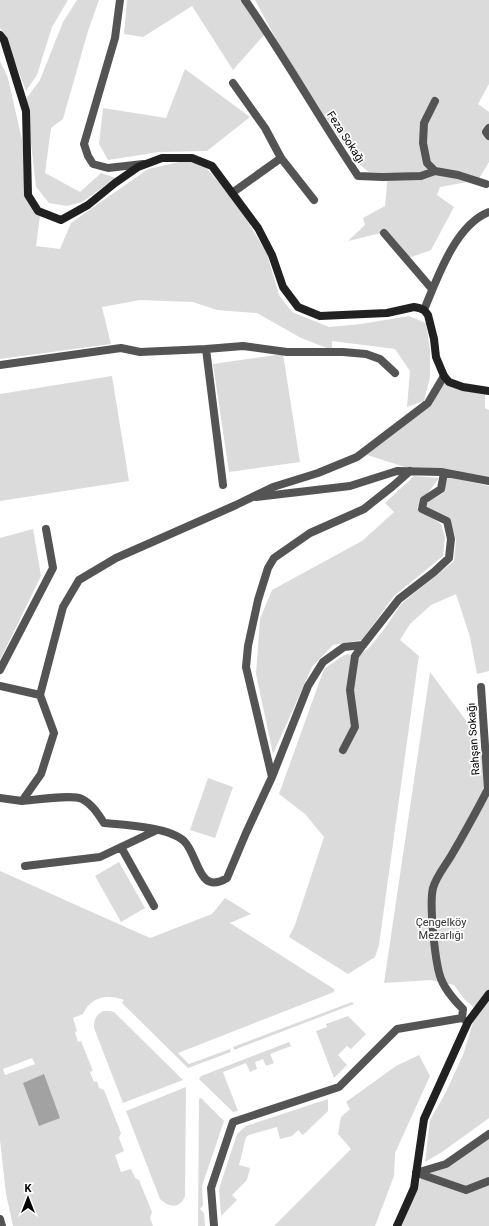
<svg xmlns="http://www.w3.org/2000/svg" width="489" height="1226" font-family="Roboto,sans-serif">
	<rect width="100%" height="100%" fill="#fff"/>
	<!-- green -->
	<path fill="#dbdbdb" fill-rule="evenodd" d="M0,0H68L52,27L37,75L26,91L5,36L0,28Z
		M77,0H99L88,31L63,119L51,128L45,173L80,192L101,173L116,178L82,202L67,206L49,203L36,187L26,99L40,80L63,22Z
		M127,0H248L264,35L233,70L192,6L143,37L124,34Z
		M255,0H489V84L478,104L489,112V124L485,128L489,135V162L478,180L440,187L437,195L454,207L431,250L403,260L381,233L348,241L365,225L363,218L385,206L388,173L369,172L355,161L289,63Z
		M0,61L8,78L22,140L28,197L40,216L36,246L60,249L71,223L148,169L197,158L235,200L267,254L279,295L292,312L329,327L361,324L409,316L426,323L430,350V377L424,401L407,407L410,371L395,349L332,341V350L301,338L257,313L217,310L193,302L140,300L102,307L111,344L0,359Z
		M185,69L250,117L207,151L159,152L108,160L99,144L103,108L166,118Z
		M283,354L300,462L229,472L213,364Z
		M112,376L129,481L0,501V394Z
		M444,381L485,394V408L489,410V478L408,468L364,454L432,405Z
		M414,476L439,478L417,508L441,524L445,537L443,556L394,596L362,640L333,645L312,667L273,754L256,674L260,619L272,590L362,541L394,512L385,503Z
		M448,477L489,486V671L477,674L470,637L456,594L431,605L410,624L400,640L419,656L418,662L379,945L375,957L348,974L289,937L295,925L324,837L305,814L279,794L324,669L344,655L348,654L355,656L368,649L382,632L402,603L454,561L456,540L450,518L427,507L428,502L443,493Z
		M33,529L41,576L0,660V538Z
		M430,672L470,726L489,776V1118L442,1152L425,1162L430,1120L446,1092L463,1055L477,1010L465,1000L454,985L431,980L384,983Z
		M208,778L233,787L215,838L190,830Z
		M119,862L145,908L121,922L95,876Z
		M0,871L150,938L212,914L225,898L251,914L230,923L334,989V992L178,1053L189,1064L230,1049L231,1052L188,1068L122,1003L124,1000C108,994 91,996 83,1014L73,1018L77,1031L75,1032L78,1042L81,1041L93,1071L90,1072L94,1082L97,1081L99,1088L104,1090L121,1133L119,1138L124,1151L115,1155L121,1172L131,1169L135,1178L139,1180L152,1212L150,1218L153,1226H13L6,1194L0,1140ZM32,1058L35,1064L5,1075L3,1069Z
		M352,1002L354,1004L234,1050L233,1047Z
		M103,1011H110L114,1012L183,1080L123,1103L94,1028C94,1019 96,1015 103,1011Z
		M348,1016L366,1034L351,1049L347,1046L338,1055L347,1065L334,1078L316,1031L327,1027L326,1024Z
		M289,1042L291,1046L270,1054L274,1063L266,1066L263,1059L255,1062L257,1069L250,1072L246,1063L223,1072L238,1111L233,1112L199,1079L201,1076Z
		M419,1055L430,1076L395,1153L394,1176L375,1226H274L351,1149L338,1134L341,1117L350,1109L346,1102L396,1066Z
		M186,1087L185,1196C180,1209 169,1208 160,1199L126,1111Z
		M201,1098L224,1121L202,1186L203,1205L200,1209L204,1213L205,1226H198L199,1099Z
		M328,1099V1111L303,1135L298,1130L292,1136L280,1139L277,1127L249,1135L246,1137L239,1165L250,1168L247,1180L232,1195L237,1200L221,1216L219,1189L237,1134L246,1126Z
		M489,1136V1226H402L423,1173Z"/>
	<!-- water -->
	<path fill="#a2a2a2" d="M44,1074L60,1118L39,1126L23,1083Z"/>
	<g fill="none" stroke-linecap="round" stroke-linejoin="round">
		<!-- street -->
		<path stroke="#545454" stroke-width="8" d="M120,0L115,38L84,144L88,156L93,164L108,168L143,164
			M245,0C285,57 319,118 358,176L383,177L421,176L435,171L458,175L486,184
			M233,83L265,128L281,158
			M435,101L424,123L423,143L427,163L435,171
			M489,128L486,132L489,136
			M232,193L281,158L314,200
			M384,233L432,289
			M424,310C437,279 455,225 489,212
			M0,365L121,348L140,352L206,349
			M223,485L206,349L243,346L287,352H343L366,354L380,359L395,373
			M256,497L350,486L397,471L441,472L489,481
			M0,670L53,568L46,529
			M0,686L40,695L54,733L41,774L22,801L0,798
			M481,687L488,789
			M40,695L63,607L79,580L116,558L236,505L273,487L318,473L357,457L428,403L444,376
			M343,750L355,727L350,690L355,656L363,645L399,599L434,572L449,558L451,539L447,521L422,509L424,500L441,489L444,473
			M272,777L308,686L323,662L344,647L363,645
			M22,801C35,800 72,794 82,799C92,804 98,814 104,823C125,825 169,827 184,841C199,856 198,896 227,878L246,833L272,777L246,667L248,646L258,600L268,568L274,558L310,533L364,509L393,486L410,471
			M121,847L154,906
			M25,866L100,857L157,830
			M462,1018L463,1009C454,1000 444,989 440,976C435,960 429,904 433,888C436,877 445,866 451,856C464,834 476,812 488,789H489
			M416,1173L446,1164L489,1134
			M417,1173L466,1190L489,1181
			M0,1219L2,1226
			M214,1226L211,1188L233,1122L339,1087L397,1029L462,1018L468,1022"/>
		<!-- secondary -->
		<path stroke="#212121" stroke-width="8" d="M0,35L4,40L26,111L28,195L38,211L61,220L88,205L115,183L138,167L162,158H192L212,166L258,228L272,255L283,287L298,307L320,316L387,313L414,307L419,308L424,310L428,315L434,339L436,357L444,376L449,382L463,387L489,391
			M397,1226L414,1188L424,1119L468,1022L489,994"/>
	</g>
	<g text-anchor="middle" stroke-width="3.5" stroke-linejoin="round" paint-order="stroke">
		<!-- street labels -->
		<g font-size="11" fill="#000" stroke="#fff">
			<text transform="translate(346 137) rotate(57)" y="4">Feza Sokağı</text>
			<text transform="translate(473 739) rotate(-94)" y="4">Rahşan Sokağı</text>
		</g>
		<!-- park labels -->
		<g font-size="11" fill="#323232" stroke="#fff">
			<text x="441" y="926">Çengelköy<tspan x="441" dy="13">Mezarlığı</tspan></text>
		</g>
	</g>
	<!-- north arrow -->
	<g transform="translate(28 1198)" stroke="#ffffff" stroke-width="3" paint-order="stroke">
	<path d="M0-3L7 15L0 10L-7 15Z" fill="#000000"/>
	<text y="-6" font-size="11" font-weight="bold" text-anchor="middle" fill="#000000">K</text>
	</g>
</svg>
